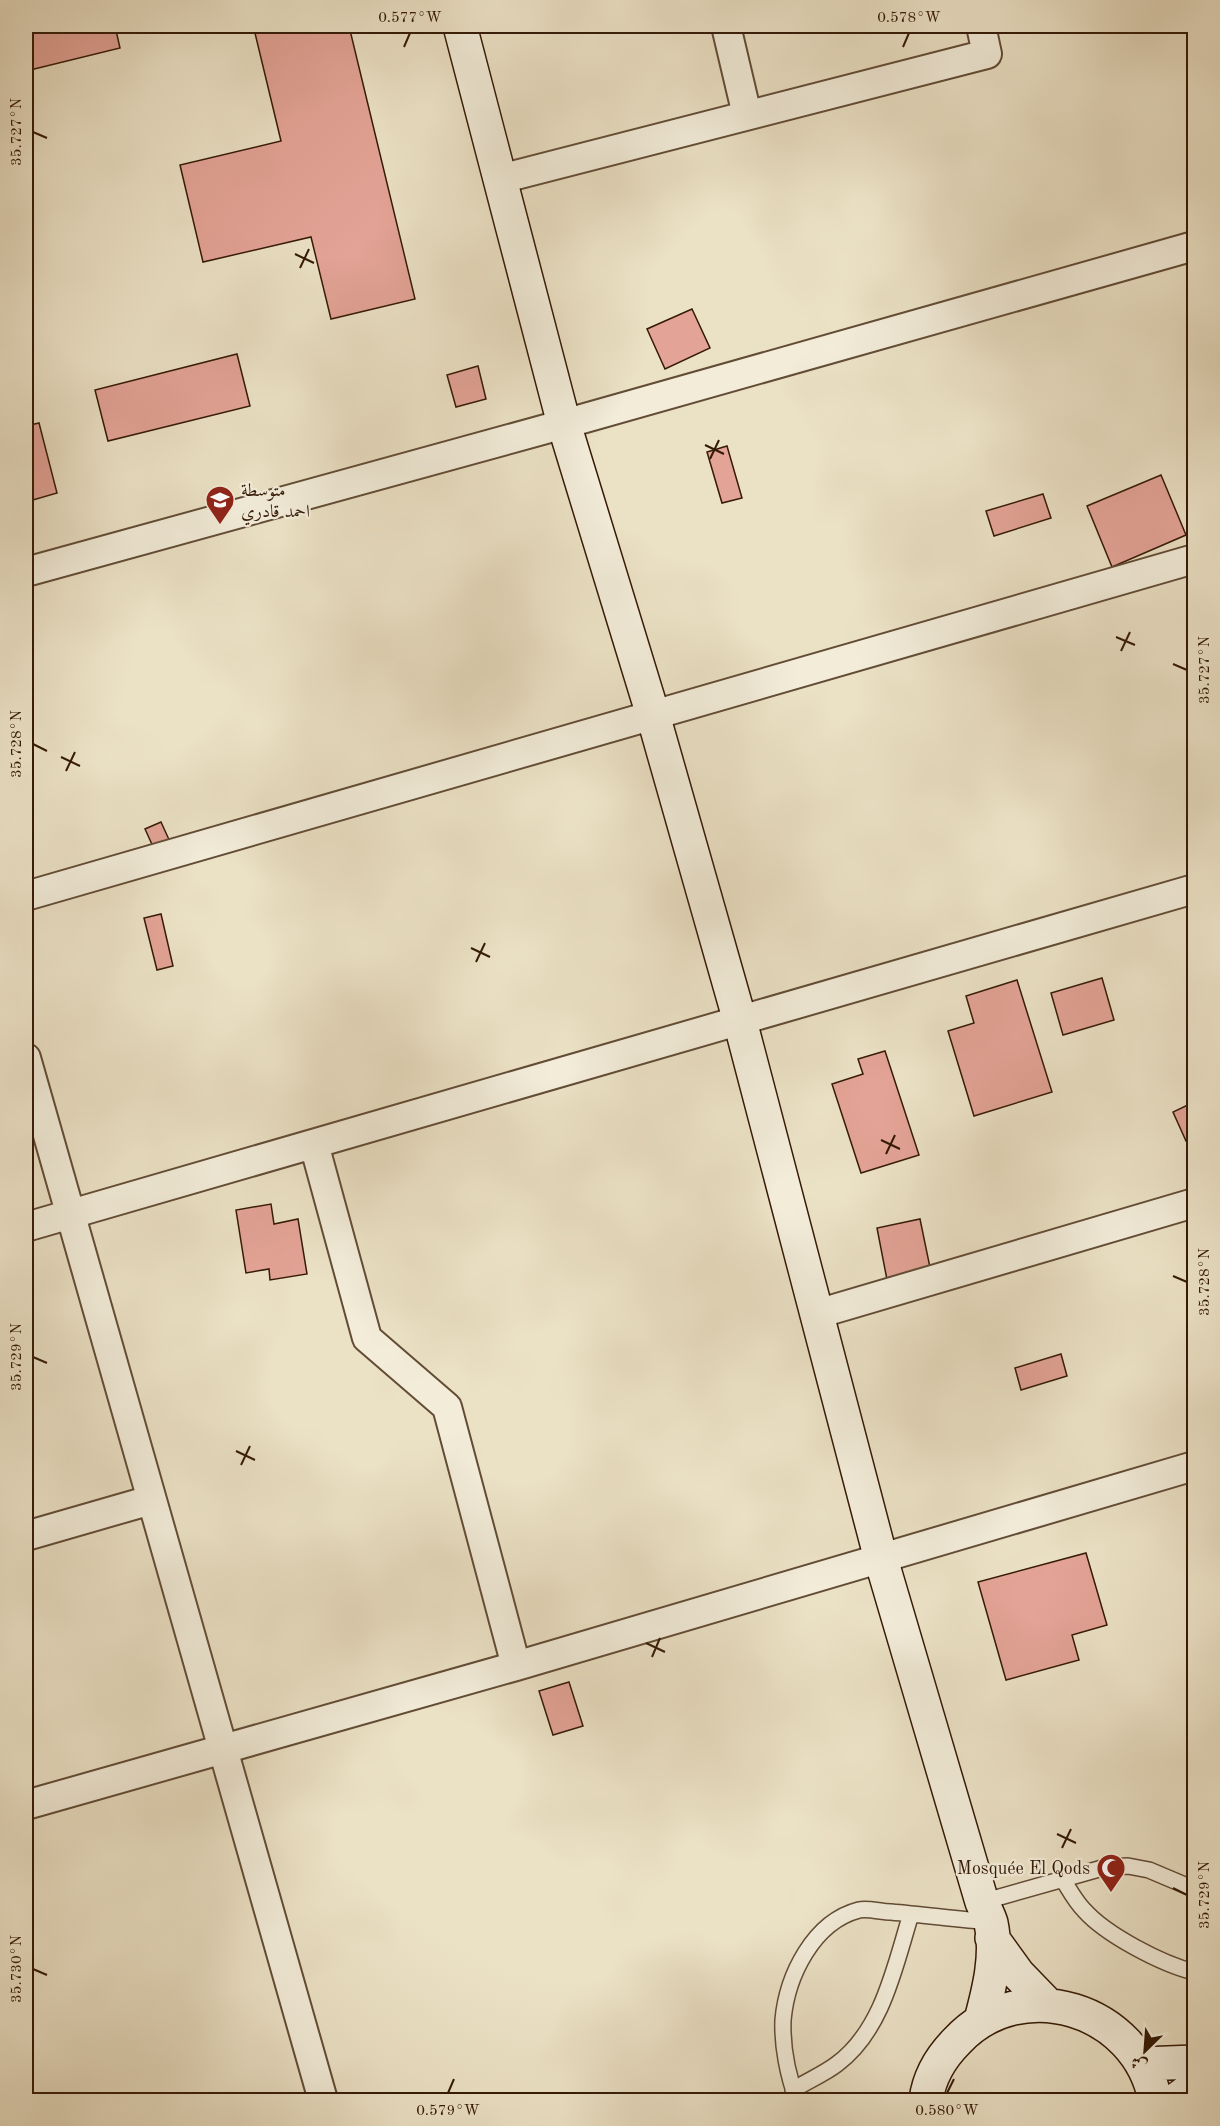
<svg xmlns="http://www.w3.org/2000/svg" width="1220" height="2126" font-family="'Old Standard TT',Amiri,serif">
	<rect width="100%" height="100%" fill="#ebe1c5"/>
	<filter id="stains"><feTurbulence type="fractalNoise" baseFrequency=".00333" numOctaves="4"/><feColorMatrix values="0 0 0 0 .2 0 0 0 0 .09 0 0 0 0 .02 0 0 0 .5 -.17"/></filter>
	<radialGradient id="worn" r=".72"><stop offset=".6" stop-color="#630" stop-opacity="0"/><stop offset="1" stop-color="#630" stop-opacity=".3"/></radialGradient>
	<!-- building -->
	<path fill="#e3a396" stroke="#351a07" stroke-width="1.5" d="M26,26H115L120,48L26,71Z
		M267,26H349L415,299L331,319L311,237L203,262L180,165L281,141L254,29Z
		M692,309L710,348L665,369L647,329Z
		M237,354L250,406L108,441L95,390Z
		M478,366L486,399L456,407L447,375Z
		M39,423L57,493L26,502V426Z
		M727,446L742,498L722,503L707,452Z
		M1161,475L1186,535L1112,567L1087,506Z
		M1043,494L1051,518L994,536L986,511Z
		M161,822L171,844L155,851L145,829Z
		M161,914L173,966L157,970L144,918Z
		M1102,978L1114,1020L1063,1035L1051,993Z
		M1017,980L1052,1092L974,1116L948,1031L974,1023L966,996Z
		M885,1051L919,1155L861,1173L832,1084L863,1074L858,1059Z
		M1194,1102V1137L1186,1141L1173,1112Z
		M271,1204L274,1224L298,1219L307,1274L270,1280L269,1269L246,1273L236,1210Z
		M920,1219L933,1282L889,1290L877,1228Z
		M1061,1354L1067,1376L1021,1390L1015,1368Z
		M1086,1553L1107,1625L1072,1635L1079,1660L1006,1680L978,1582Z
		M569,1682L583,1726L553,1735L539,1691Z"/>
	<g fill="none" stroke-linecap="round" stroke-linejoin="round">
		<!-- lane casing -->
		<g stroke="#624c36" stroke-width="18">
			<path id="lane" d="M1062,1878C1069,1889 1075,1901 1084,1910C1106,1935 1162,1964 1194,1972
				M982,1902L1106,1867L1128,1866L1149,1870L1194,1889
				M793,2090C807,2081 824,2074 837,2064C883,2030 895,1965 911,1914
				M797,2100C788,2076 782,2046 783,2020C787,1976 813,1922 859,1910C868,1908 881,1912 891,1912C924,1915 957,1919 991,1922"/>
		</g>
		<!-- street casing -->
		<g stroke="#624c36" stroke-width="32">
			<path id="street" d="M726,26L747,115
				M500,179L987,54L981,26
				M26,572L564,424L1194,246
				M26,896L1194,559
				M26,1058L323,2100
				M314,1144L367,1338L447,1407L516,1666
				M26,1227L1194,889
				M817,1314L1194,1203
				M26,1536L151,1500
				M26,1805L516,1666L1194,1466"/>
		</g>
		<!-- secondary casing -->
		<g stroke="#351a07" stroke-width="36">
			<path id="secondary" d="M460,26L564,424L653,715L740,1021L881,1559L982,1902C985,1909 989,1916 991,1923C998,1955 989,1990 981,2020
				M992,1938L1018,1974L1048,2005
				M1142,2064L1194,2062
				M926,2100C929,2078 941,2057 957,2041C1021,1972 1138,2009 1155,2100
				M1176,2100L1194,2087"/>
		</g>
		<!-- lane -->
		<use href="#lane" stroke="#f2ecd9" stroke-width="15"/>
		<!-- street -->
		<use href="#street" stroke="#f2ecd9" stroke-width="28"/>
		<!-- secondary -->
		<use href="#secondary" stroke="#f2ecd9" stroke-width="33"/>
	</g>
	<!-- ticks -->
	<path fill="none" stroke="#351a07" stroke-width="2" d="M404,47L410,33M903,47L909,33M33,132L47,138M295,254L314,263M300,268L309,249M705,445L724,454M710,459L719,440M1116,637L1135,645M1121,651L1130,632M1173,664L1187,670M33,744L47,751M61,757L80,766M66,771L75,752M471,948L490,957M476,962L485,943M881,1140L900,1149M886,1154L895,1135M1173,1276L1187,1282M33,1357L47,1363M236,1451L255,1460M241,1465L250,1446M646,1643L665,1652M652,1657L660,1638M1057,1834L1076,1843M1062,1848L1071,1829M1173,1888L1187,1895M33,1969L47,1975M448,2093L454,2079M947,2093L954,2079"/>
	<!-- icons -->
	<defs>
		<g id="school-pin" transform="scale(1.5)"><path d="M0 17L-7.5 6A9.5 9.5 0 1 1 7.5 6Z" fill="#8f2418" stroke="#f2ecd9"/><path d="M0-5L7-2L0 1L-7-2ZM-4 1L0 2.5L4 1V4Q0 6-4 4Z" fill="#fff"/></g>
		<g id="mosque-pin" transform="scale(1.5)"><path d="M0 17L-7.5 6A9.5 9.5 0 1 1 7.5 6Z" fill="#8f2418" stroke="#f2ecd9"/><path d="M3.5-4.9A6 6 0 1 0 3.5 4.9A5 5 0 1 1 3.5-4.9Z" fill="#fff"/></g>
	</defs>
	<g fill-rule="evenodd">
		<use href="#school-pin" x="220" y="500"/>
		<use href="#mosque-pin" x="1111" y="1868"/>
	</g>
	<g text-anchor="middle" stroke-width="4.5" stroke-linejoin="round" paint-order="stroke">
		<!-- poi labels -->
		<g font-size="18" fill="#351a07" stroke="#f2ecd9" text-anchor="start">
			<text x="241" y="496">متوسطة<tspan x="241" dy="21">احمد قادري</tspan></text>
			<text x="1090" y="1874" text-anchor="end">Mosquée El Qods</text>
		</g>
	</g>
	<!-- margin -->
	<rect width="1220" height="2126" fill="none" stroke="#ebe1c5" stroke-width="66"/>
	<!-- north arrow -->
	<g transform="translate(1145 2051) rotate(205)" stroke="#f2ecd9" stroke-width="4.5" paint-order="stroke">
	<path d="M0-4.5L10 22L0 15L-10 22Z" fill="#351a07"/>
	<text y="-9" font-size="16" font-weight="bold" text-anchor="middle" fill="#351a07">ش</text>
	</g>
	<rect x="33" y="33" width="1154" height="2060" fill="none" stroke="#351a07" stroke-width="2"/>
	<g font-size="15" text-anchor="middle" fill="#351a07">
		<text x="410" y="22">0.577°W</text>
		<text x="909" y="22">0.578°W</text>
		<text transform="translate(16 132) rotate(-90)" y="5">35.727°N</text>
		<text transform="translate(1204 670) rotate(-90)" y="5">35.727°N</text>
		<text transform="translate(16 744) rotate(-90)" y="5">35.728°N</text>
		<text transform="translate(1204 1282) rotate(-90)" y="5">35.728°N</text>
		<text transform="translate(16 1357) rotate(-90)" y="5">35.729°N</text>
		<text transform="translate(1204 1895) rotate(-90)" y="5">35.729°N</text>
		<text transform="translate(16 1969) rotate(-90)" y="5">35.730°N</text>
		<text x="448" y="2115">0.579°W</text>
		<text x="947" y="2115">0.580°W</text>
	</g>
	<rect width="100%" height="100%" filter="url(#stains)"/>
	<rect width="100%" height="100%" fill="url(#worn)"/>
</svg>
